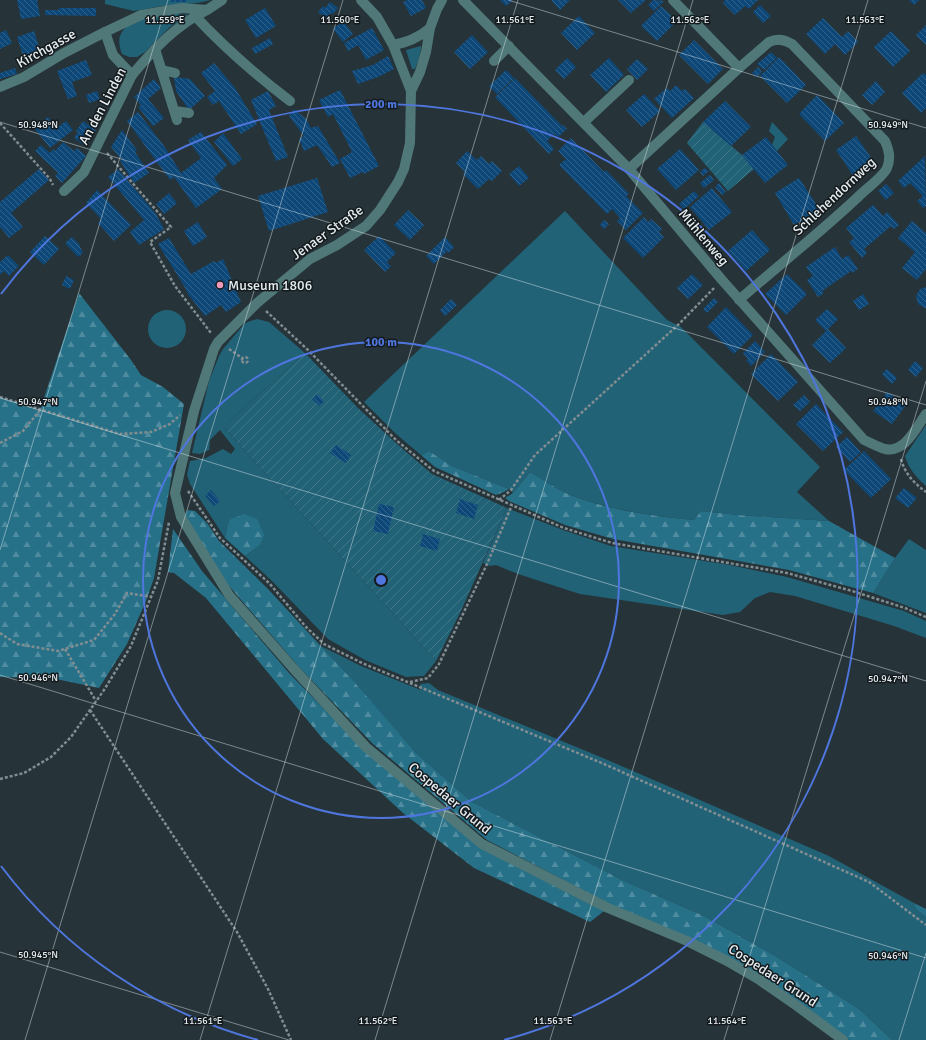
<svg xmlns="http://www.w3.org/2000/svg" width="926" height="1040" font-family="Signika,sans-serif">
	<defs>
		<pattern id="forest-firs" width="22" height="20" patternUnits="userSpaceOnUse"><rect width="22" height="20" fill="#267188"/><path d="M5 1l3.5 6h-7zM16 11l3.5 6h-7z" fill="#508c9f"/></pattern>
		<pattern id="garden-furrows" width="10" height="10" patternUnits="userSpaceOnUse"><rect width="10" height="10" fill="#216277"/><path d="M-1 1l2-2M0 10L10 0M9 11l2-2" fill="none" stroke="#41798b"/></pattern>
		<pattern id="building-back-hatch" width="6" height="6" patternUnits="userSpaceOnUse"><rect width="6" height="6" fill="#0e4879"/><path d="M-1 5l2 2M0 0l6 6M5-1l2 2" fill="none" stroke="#31638c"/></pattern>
	</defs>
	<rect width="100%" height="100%" fill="#263439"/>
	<!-- green -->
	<path fill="#216277" d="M105,0H171V2H186V0H211L197,3L162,6L134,11L105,4Z
		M175,13L188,15L170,27L145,52L137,57H129L122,54C108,20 151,17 175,13Z
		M421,46C421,54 418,61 415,69H412L406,50Z
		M772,122L788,139L777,151L772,145L775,137L769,131Z
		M565,211L667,320L681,327L820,467L797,492L829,521L738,515L701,511L694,520C651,516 609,510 568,494C555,488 542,479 530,472L513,493L509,489L452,466L429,451L421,455L396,434L364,402Z
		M148 329a19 19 0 1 1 38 0a19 19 0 1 1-38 0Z
		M257,319L269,322L305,353L223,427L436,661L424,676L406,677L365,660L328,639L272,581L245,556L260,545L229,520L225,538L190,484L187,475L190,461L206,458L223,449L231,454L235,449L220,430L210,440L209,450L200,454L192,453L209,381L219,356L223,349L245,323Z
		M926,425V486C917,478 908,468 905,456Z
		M507,508L563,530L611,546L730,565L787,577L904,611L926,621V638L894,626L795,596L770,592L755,598L740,612L723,615L580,594L518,574L496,565L490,566L483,563Z
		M909,539L926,550V613L873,593L895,558Z
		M321,646L361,666L421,690L420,684L429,683L438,690L603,758L829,856L914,903L916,909L926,917V1040H892L859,1009L777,957L704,916L624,881L472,802L416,753Z"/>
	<!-- forest -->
	<path fill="url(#forest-firs)" d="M79,293L131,360L141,375L163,387L184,404L154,578L146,601L127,644L99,688L51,678L0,677V397L40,410Z
		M429,451L452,466L509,489L504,492L496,495L435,467L421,455Z
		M530,472C542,479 555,488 568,494C608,510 651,516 694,520L701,511L738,515L829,521L895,558L873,593L789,570L613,539L565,525L509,501L505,498L513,493Z
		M188,510L195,511L207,523L219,541L268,589L355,683L416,753L472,802L624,881L704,916L777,957L859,1009L892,1040H849L800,1003L487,840L372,743L298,666L212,566L185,515Z
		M244,514L257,519L264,535L260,545L245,556L225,538L229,520Z
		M173,529L202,571L289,673L365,751L480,847L604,911L590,922L474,868L403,813L323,739L206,598L174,573L168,572Z
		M914,903L926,909V917L916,909Z"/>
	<!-- garden -->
	<path fill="url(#garden-furrows)" d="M703,122L742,155L754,169L728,191L687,143Z
		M305,353L358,408L397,444L432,474L507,508L460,613L436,661L223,427Z"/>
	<!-- building -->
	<path fill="url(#building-back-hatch)" d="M17,0H37L40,16L21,19Z
		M171,0H186V2H171Z
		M407,0H422L426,8L411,16L403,2Z
		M500,0H513L506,6Z
		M551,0H570L560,10Z
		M618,0H646L631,13Z
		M653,0L664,1L654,11L648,5Z
		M725,0H758L749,9L745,6L735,15L723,3Z
		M909,0H919L914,5Z
		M330,2L338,8L333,14L331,13L326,18L318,12L323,6L325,8Z
		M760,5L771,16L763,23L753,12Z
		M661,6L677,21L657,41L641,26Z
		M59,8H96V16L45,15V10H59Z
		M265,8L276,26L256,38L245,20Z
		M579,16L595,33L577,50L561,33Z
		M823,18L842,37L848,31L858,42L845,55L835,44L825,54L806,34Z
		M343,21L353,34L343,42L333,29Z
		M926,25V45L916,35Z
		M372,28L384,50L366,60L358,45L348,51L344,43Z
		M6,30L12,43L0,49V33Z
		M34,31L42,56L25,62L17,37Z
		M891,31L910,51L893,67L874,47Z
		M472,35L488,52L470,69L454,52Z
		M270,38L273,44L255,54L252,48Z
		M694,40L723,69L708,84L679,55Z
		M771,52L777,58L764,70L757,64Z
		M388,56L394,69L378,77L358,84L352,71L373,65Z
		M779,57L806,85L787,103L760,76Z
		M567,58L576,67L564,79L555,70Z
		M609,58L624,75L606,92L590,75Z
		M637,59L648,69L637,80L627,69Z
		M86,60L92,75L72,82L77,96L68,99L57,71Z
		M214,63L235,88L257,124L241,134L219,101L213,105L207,97L215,91L201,73Z
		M758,67L762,72L757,77L752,73Z
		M15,68L17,74L0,79V73Z
		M506,70L514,78L497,94L489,86Z
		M923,73L926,75V108L921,113L902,93Z
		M174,77L190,79L205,96L189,110L176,91Z
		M515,78L562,126L563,125L567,129L558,137L554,134L547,141L554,149L549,154L495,97Z
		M154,79L161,88L148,99L164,118L153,126L138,107L141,105L134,97Z
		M876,81L885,92L872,105L862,95Z
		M676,85L682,91L685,89L694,98L672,118L654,99L667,88L670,91Z
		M340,90L379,166L364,174L363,172L350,178L340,159L352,152L333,114L328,117L319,100Z
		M97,91L100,99L89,103L86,95Z
		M268,91L276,106L269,110L288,157L276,161L251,100Z
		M644,94L660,111L642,127L626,110Z
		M817,95L844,123L825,141L799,114Z
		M725,101L751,127L731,146L703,122Z
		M294,109L306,119L311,128L318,126L340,163L332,167L317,145L304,151L299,139L304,136L289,116Z
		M138,112L164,146L181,173L201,158L188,140L201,132L227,165L214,178L222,189L196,208L174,177L170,180L127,121Z
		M48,117L57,128L66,121L73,130L50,148L34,128Z
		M83,121L96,130L84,145L74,138L78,132L76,131Z
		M122,130L137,150L135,152L149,173L134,183L120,161L122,160L111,147Z
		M223,133L242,159L233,166L214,142Z
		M856,136L877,166L856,180L836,150Z
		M766,137L788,165L765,183L742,155Z
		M571,138L604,172L606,170L629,194L626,196L643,213L626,230L617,221L620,218L612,209L607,214L559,165L566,159L558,151Z
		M63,142L74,151L77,148L86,156L62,183L55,176L58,173L35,151L41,145L50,153L53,149L55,151Z
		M680,149L699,170L676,190L657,169Z
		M467,151L477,160L481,156L489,164L492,161L502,171L492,181L489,179L478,189L463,174L465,172L456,163Z
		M925,156L926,206L923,208L917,201L923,196L910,183L904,188L898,181Z
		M519,166L529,178L519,186L509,174Z
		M705,168L709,171L703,176L700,172Z
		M39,169L49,180L11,213L23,227L9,238L0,227V202Z
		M118,169L156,214L164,229L139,245L130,232L144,220L108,177Z
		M710,175L714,180L704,188L700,183Z
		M317,178L328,212L269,231L258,196Z
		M799,178L820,210L794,225L775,193Z
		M719,183L726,192L722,195L715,187Z
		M886,184L894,193L886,200L878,191Z
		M712,188L732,212L709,230L690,207Z
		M97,190L131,225L114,241L98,223L101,219L86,203Z
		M694,191L699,196L684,209L679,204Z
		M169,193L177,203L164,214L156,204Z
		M873,205L883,216L887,212L899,225L894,229L891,226L864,249L867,253L862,258L849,242L854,238L846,228Z
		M408,210L424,225L410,240L394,225Z
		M644,217L648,222L651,219L662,229L659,232L664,237L643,258L623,238Z
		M604,220L609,224L604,229L600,225Z
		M912,221L926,233V269L917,280L902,268L915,252L898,238Z
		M198,222L207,237L193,246L184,231Z
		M752,230L770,250L746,271L728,251Z
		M45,236L59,249L44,265L30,252Z
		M379,236L396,253L387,262L391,266L385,272L364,250Z
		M72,237L79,244L83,253L78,257L65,243Z
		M445,237L454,247L448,253L447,251L434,264L426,256Z
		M169,238L191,274L214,261L216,263L223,259L241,302L226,312L221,305L205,316L187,293H188L181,281L158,244Z
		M835,247L842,259L848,255L858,269L852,273L851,271L822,291L824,293L818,297L807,280L813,276L806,267Z
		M8,255L19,266L9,276L4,271L0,275V262Z
		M692,274L703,285L688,299L677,288Z
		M787,274L807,294L786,315L765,294Z
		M66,276L74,280L70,289L62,285Z
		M926,287V308H925L918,304L916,296L920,289Z
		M863,294L869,304L859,310L853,301Z
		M714,298L718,302L707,313L703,309Z
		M451,299L457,305L445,316L440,310Z
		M726,307L753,335L734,354L707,327Z
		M827,309L838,319L828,329L846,348L830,363L812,345L826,331L815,320Z
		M755,341L765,352L751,366L746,360L748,359L743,353Z
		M771,354L798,382L778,401L751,374Z
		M915,361L923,368L916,377L908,370Z
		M887,369L897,378L892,384L882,374Z
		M887,392L906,405L892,424L873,411Z
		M317,394L324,401L320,406L312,399Z
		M804,395L810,402L800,411L793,405Z
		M816,404L843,432L823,451L796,424Z
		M847,437L861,452L850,462L836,447Z
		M336,445L351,455L346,463L330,453Z
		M864,451L891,479L871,498L844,470Z
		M904,488L917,498L908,508L895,498Z
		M211,490L220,501L214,506L205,496Z
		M460,499L478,505L474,519L456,513Z
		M379,504L394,507L388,534L373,531Z
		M423,534L440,539L437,551L420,546Z"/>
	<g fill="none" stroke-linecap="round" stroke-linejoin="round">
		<!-- path -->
		<path stroke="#828d92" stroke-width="2.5" stroke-dasharray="3 2" stroke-linecap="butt" d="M0,123L50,179L53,185
			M107,153L135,186L171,227L150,242L175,286L211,333
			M266,311L308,350L396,440L434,471L564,528L612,543L787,573L852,591L905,608L926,617
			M229,349L242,358
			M242 360a3 3 0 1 1 6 0a3 3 0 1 1-6 0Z
			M0,397L120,434L151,432L170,424L180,415
			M0,443L23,431L40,410
			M901,459C905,474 914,483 926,492
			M188,491L220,538L270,584L306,627L324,644L362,663L604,764L869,882L926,925
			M499,500L511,490L535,455L679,324L714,288
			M0,633L17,644L58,651L94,640L115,614L127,593L152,597
			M65,649L96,701
			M410,682L428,678L439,664L487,564L512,505
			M90,710L237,932L268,989L291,1040
			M0,779L24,773L51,757L71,737L104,690L131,646L158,580L169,522"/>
		<!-- service -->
		<path stroke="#507878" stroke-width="10" d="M673,0L739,68
			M195,16C224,47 256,75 290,101
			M155,49L177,120
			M494,61L509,46
			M162,70L175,73
			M0,87L24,77L64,53L105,32
			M175,111L189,113
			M584,122L629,80
			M64,191L84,172L132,75"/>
		<!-- minor -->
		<path stroke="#507878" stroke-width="10" d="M361,0L377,17L393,45L411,91L410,143L404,169L398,182L380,210L366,226L337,245L310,259L257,303L218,342L214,349L194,411L175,493L181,517L229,595L293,668L366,747L482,844L608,908L687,941L727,961L758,979L797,1006L843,1040
			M463,0L629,169L722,280L864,440C871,443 878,447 885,449C905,453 916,428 926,414
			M207,10C176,25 154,49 132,75L113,55L105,32L141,15L182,8L207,10L222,0
			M393,45C408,42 418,38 430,28
			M411,91L420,72L426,52L430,28L437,9L442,0
			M629,169L739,68L769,42C777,38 784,39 792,44L885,141C889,150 891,158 887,168C883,177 867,188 859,196C821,232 779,265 739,300"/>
	</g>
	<!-- ticks -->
	<path fill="none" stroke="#e5edf1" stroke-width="1" stroke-opacity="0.45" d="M508,0L926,128M0,122L926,405M0,398L926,681M0,550L168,0M0,675L926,958M0,952L289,1040M25,1040L343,0M200,1040L518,0M375,1040L693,0M550,1040L868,0M724,1040L926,381M899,1040L926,953"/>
	<!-- distance rings -->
	<g fill="none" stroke="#4f76de" stroke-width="2">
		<circle cx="381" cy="580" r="238"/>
		<path d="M258 1040A476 476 0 0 1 1 866M1 294A476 476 0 1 1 504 1040"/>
	</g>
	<!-- markers -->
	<circle fill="#ef9ab8" stroke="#141a1d" stroke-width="1.5" cx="220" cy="285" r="4"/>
	<g text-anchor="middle" stroke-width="3" stroke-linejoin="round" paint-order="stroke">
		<!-- street labels -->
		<g font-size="14" fill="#e5edf1" stroke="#141a1d">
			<text transform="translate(46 48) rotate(-29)" y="5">Kirchgasse</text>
			<text transform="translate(102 106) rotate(-62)" y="5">An den Linden</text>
			<text transform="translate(834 196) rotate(-43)" y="5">Schlehendornweg</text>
			<text transform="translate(327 232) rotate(-35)" y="5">Jenaer Straße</text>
			<text transform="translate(704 237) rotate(50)" y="5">Mühlenweg</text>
			<text transform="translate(450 798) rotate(40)" y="5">Cospedaer Grund</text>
			<text transform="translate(773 975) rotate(33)" y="5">Cospedaer Grund</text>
		</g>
		<!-- poi labels -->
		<g font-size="14" fill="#e5edf1" stroke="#141a1d" text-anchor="start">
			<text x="228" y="290">Museum 1806</text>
		</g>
	</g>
	<g font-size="10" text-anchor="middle" fill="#e5edf1" stroke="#141a1d" stroke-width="3" stroke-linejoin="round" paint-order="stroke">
		<text x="165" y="23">11.559°E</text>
		<text x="340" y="23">11.560°E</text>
		<text x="515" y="23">11.561°E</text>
		<text x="690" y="23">11.562°E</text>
		<text x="865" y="23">11.563°E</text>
		<text x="38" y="128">50.948°N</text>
		<text x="888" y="128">50.949°N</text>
		<text x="38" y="405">50.947°N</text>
		<text x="888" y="405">50.948°N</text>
		<text x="38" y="681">50.946°N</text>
		<text x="888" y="682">50.947°N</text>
		<text x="38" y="958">50.945°N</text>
		<text x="888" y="959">50.946°N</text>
		<text x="203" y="1024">11.561°E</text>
		<text x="378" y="1024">11.562°E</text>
		<text x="553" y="1024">11.563°E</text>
		<text x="727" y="1024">11.564°E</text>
	</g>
	<circle cx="381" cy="580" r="6" fill="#4f76de" stroke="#141a1d" stroke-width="2"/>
	<g font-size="12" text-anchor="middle" font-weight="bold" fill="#4f76de" stroke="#141a1d" stroke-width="3" stroke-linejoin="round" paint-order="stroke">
		<text x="381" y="108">200 m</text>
		<text x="381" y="346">100 m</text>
	</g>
</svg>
